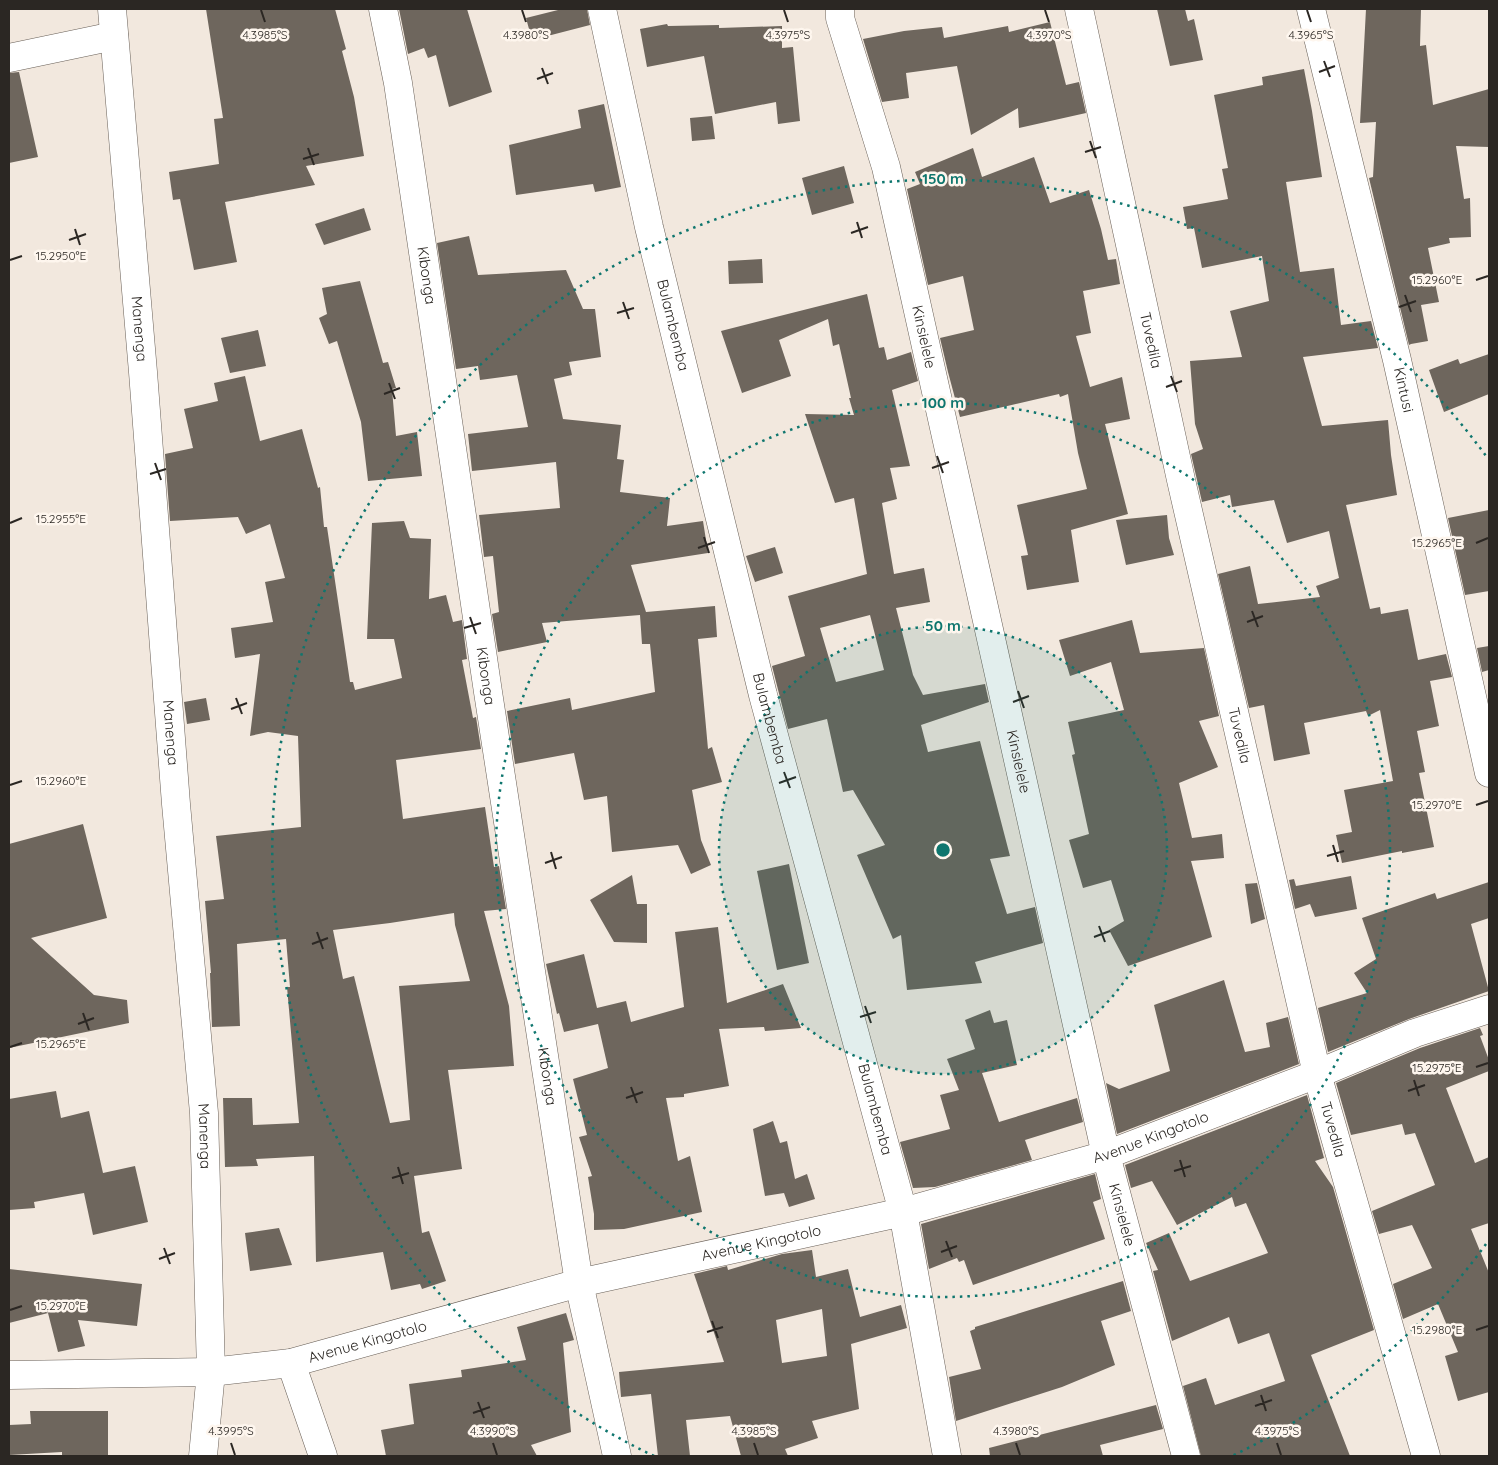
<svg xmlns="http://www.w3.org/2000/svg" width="1498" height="1465" font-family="Quicksand,sans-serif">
	<rect width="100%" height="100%" fill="#f2e8de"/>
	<!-- building -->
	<path fill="#6e665d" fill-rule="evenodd" d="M206,9H335L346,49L342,51L354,97L364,156L306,166L315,185L225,202L237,262L194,270L180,199L173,200L169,172L219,164L214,119L223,118Z
		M399,9H467L492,92L449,107L436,55L428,58L424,48L408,54Z
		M562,9H587L590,25L532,40L526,18Z
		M1157,9H1185L1188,21L1194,19L1203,60L1170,66Z
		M1366,9H1421L1420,46L1426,45L1433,105L1489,89V147L1456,146L1464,199L1470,198L1471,237L1449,238L1450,243L1428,248L1439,302L1421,305L1428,341L1411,344L1409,345L1369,178L1373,177L1376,122L1360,123Z
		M1050,22L1066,85L1079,82L1086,113L1019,128L1018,108L971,135L957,66L906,73L909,98L882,102L863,39L904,31L942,27L944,38L1008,26L1009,32Z
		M667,24L668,26L719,25V28L782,26V48L793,47L800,121L778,124L776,102L715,114L704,56L647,67L640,29Z
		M1304,69L1312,111L1322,177L1286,182L1300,272L1334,268L1341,325L1371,321L1378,348L1303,357L1322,426L1388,420L1391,455L1397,495L1346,505L1370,609L1380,607L1381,614L1408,609L1418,660L1446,654L1452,677L1430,681L1439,726L1417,731L1425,772L1419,773L1434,847L1402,853V851L1342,863L1336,835L1352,832L1344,790L1393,781L1380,710L1368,716L1366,711L1304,723L1310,754L1274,761L1264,705L1249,708L1218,574L1250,566L1258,604L1320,597L1316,586L1339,578L1329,531L1287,543L1274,500L1232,507L1230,495L1202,502L1191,454L1203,449L1195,424L1190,361L1242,357L1230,311L1269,301L1262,256L1202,268L1194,228L1187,229L1183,207L1228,199L1222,169L1228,168L1214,95L1263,85L1262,77Z
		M19,72L38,157L9,163V73Z
		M604,104L621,187L595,192L593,184L516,195L509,145L581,128L578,110Z
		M712,116L715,139L692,141L690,118Z
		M973,148L982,177L1034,157L1050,203L1089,190L1101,229L1108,260L1116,259L1120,284L1083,291L1091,333L1076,336L1090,387L1122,377L1130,419L1105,424L1128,514L1071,530L1079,582L1027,590L1021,556L1028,555L1017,505L1087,489L1078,453L1068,394L1060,397L1059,394L960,417L948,372L940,338L974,330L963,276L928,285L907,189L920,184L915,172Z
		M844,166L854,203L812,215L802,178Z
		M364,208L371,230L324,245L315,224Z
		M469,236L478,275L566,270L583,309H595L601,357L569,362L572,375L554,379L563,419L621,425L617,459L624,460L620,492L670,498L667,526L703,521L708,553L631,565L646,612L715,606L717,637L698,639L708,749L712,747L722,782L692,790L701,840L711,865L691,874L678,845L612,852L607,796L584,800L574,753L515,764L507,711L570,698L572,710L655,692L650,644H642L640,615L542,623L547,642L498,652L492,614L499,612L493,556L484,557L479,515L560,508L556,462L472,471L468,434L528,427L517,375L480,380L478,366L456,369L437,243Z
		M762,259L763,283L729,284L728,261Z
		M360,281L383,363L388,362L396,388L392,389L396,436L417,432L422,476L368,481L361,422L337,341L329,344L319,318L327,314L322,288Z
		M867,294L879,348L884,347L887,360L911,352L918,381L892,390L910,466L890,468L897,499L882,503L894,574L924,568L930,602L896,608L913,675L923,695L985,684L989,702L921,725L928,752L980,741L1010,856L990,859L1007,914L1035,907L1043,943L975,962L982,983L907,990L901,935L893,939L857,855L885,845L853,790L843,792L827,719L788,729L772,666L805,656L788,596L867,574L854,498L835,503L805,414L854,415L849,398H851L839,344L833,346L828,319L779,340L791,376L742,393L721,331ZM870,615L884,670L836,682L820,628Z
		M258,330L266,366L230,373L221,338Z
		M1489,354V394L1444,412L1429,370L1458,359L1460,364Z
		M245,376L260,441L302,429L318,488L320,487L324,527H327L350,682H353L355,690L402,678L394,639H367L372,523L404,521L410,538L431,539L429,599L446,595L453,622L462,620L467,659L462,660L473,718L476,717L481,749L396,760L403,819L485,807L494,867L499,866L506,909L484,911L509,1006L514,1066L448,1070L462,1169L414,1176L422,1233L429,1231L446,1281L422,1289L420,1284L391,1290L383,1252L316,1262L314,1156L256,1159L258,1166L225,1167L223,1098H252L253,1125L299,1123L287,987H290L286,939L237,944L240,1026L212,1027L210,973H211L205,901L224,899L216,836L301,827L298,736L268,732L250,736L260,654L235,658L231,628L273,622L265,582L285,578L270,524L246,534L238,517L170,521L165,454L193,448L184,409L218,401L214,383ZM454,913L455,925L470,981L399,986L410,1120L390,1123L354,976L343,979L333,930L390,923Z
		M1489,510V591L1465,595L1448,518Z
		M1167,515L1169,538L1174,555L1126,565L1116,520Z
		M775,547L783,573L755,582L746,556Z
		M1132,620L1140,653L1204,648L1219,716L1199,721L1218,767L1179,783L1192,838L1222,834L1224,858L1191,861L1212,937L1128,966L1109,930L1124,921L1111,880L1083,888L1069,840L1089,834L1072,755L1075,754L1068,722L1124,710L1111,662L1070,676L1059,640Z
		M1489,646V670L1482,672L1477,648Z
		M206,698L210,720L187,724L184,702Z
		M83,824L107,918L31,938L94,995L127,1000L129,1023L9,1048V844Z
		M789,864L809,963L777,970L757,871Z
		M632,875L637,904H647V943L614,942L590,900Z
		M1351,876L1357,909L1315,917L1310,904L1295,909L1289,880L1294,879L1296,886Z
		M1489,882V918L1471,924L1489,991L1409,1019L1328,1052L1318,1008L1367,993L1354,973L1376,959L1362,918L1435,893L1437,899Z
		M1257,883L1265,919L1251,924L1245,884Z
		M718,927L727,1003L783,984L801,1028L765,1031L764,1027L719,1029L729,1086L684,1094V1097L666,1098L678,1161L690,1156L702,1212L624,1229L594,1230V1214L588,1177L592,1176L579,1137L587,1135L573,1079L608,1068L598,1024L564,1032L559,1013L557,1014L546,964L584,954L597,1008L626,1001L631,1022L684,1007L675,932Z
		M1224,980L1245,1052L1270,1047L1266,1023L1288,1017L1299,1064L1117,1134L1106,1083L1119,1089L1170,1071L1154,1005Z
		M990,1010L994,1023L1007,1020L1017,1065L982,1073L999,1122L1077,1098L1083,1122L1025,1140L1032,1160L935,1187L913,1188L900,1142L950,1129L940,1095L959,1090L947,1059L975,1049L965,1020Z
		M1480,1028L1483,1035L1480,1036L1489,1060V1071L1446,1088L1475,1163L1489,1157V1223L1471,1229L1489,1273V1392L1458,1401L1445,1356L1458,1352L1438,1304L1403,1319L1393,1284L1432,1268L1412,1225L1379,1234L1372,1211L1435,1185L1415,1133L1405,1135L1402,1124L1351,1135L1336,1083L1420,1048Z
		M56,1091L61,1118L89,1111L103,1173L135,1166L148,1222L93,1235L84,1193L34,1202L35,1208L9,1210V1099Z
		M1307,1095L1324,1158L1315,1161L1333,1187L1374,1330L1311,1355L1350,1456H1201L1183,1386L1206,1378L1215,1405L1285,1381L1269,1333L1238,1344L1229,1317L1172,1341L1153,1271L1158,1270L1146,1243L1169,1233L1190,1281L1268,1253L1246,1203L1235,1207L1232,1197L1177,1225L1152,1181L1131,1188L1125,1165Z
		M773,1121L780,1143L787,1141L795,1179L807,1174L815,1199L789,1207L784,1193L765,1196L753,1129Z
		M1095,1174L1101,1199L1093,1202L1105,1239L973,1285L964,1260L959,1262L957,1258L929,1269L921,1224Z
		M279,1228L292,1265L250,1271L245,1233Z
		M812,1250L816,1277L848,1269L860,1317L901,1305L907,1328L851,1344L859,1409L812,1421L818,1438L785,1449L788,1456H741L730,1416L686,1420L690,1456H658L651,1394L621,1397L619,1372L724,1362L694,1274L727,1266L728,1270L782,1254ZM822,1309L827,1356L782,1363L776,1320Z
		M9,1269L142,1284L137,1326L78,1320L85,1346L58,1352L48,1313L9,1323Z
		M1123,1281L1131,1311L1101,1321L1115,1365L1062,1387L956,1421L949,1377L981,1369L970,1331L975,1329V1327Z
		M566,1313L574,1340L563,1343L571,1432L531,1445L537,1456H386L381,1430L414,1424L409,1384L462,1377L461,1370L526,1360L517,1327Z
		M1156,1405L1163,1429L1100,1445L1103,1456H990L989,1448Z
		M30,1411H108V1456H62V1452L9,1455V1425L31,1424Z"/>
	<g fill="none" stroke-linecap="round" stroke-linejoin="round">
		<!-- minor casing -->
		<g stroke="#696058" stroke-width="29">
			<g id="minor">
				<path id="s1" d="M112,9L143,372L176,804L204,1113L211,1372L203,1456"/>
				<path id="s2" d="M383,9L398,83L488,692L579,1283L617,1456"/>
				<path id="s3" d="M602,9L649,227L763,695L903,1212L947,1456"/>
				<path id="s4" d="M840,9V18L886,167L1106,1155L1186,1456"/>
				<path id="s5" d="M1079,9L1181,480L1317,1074L1426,1456"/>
				<path id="s6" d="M1311,9L1397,360L1489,773"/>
				<path d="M9,58L114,36"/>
				<path d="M291,1363L323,1456"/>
				<path id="s7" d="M9,1375L211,1372L291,1363L579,1283L903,1212L1106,1155L1317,1074L1415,1033L1489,1009"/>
			</g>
		</g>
		<!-- minor -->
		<use href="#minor" stroke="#fff" stroke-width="28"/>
	</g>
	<!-- ticks -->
	<path fill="none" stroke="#2b2723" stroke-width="2" d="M261,10L265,22M522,10L526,22M784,10L788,22M1045,10L1049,22M1307,10L1311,22M1324,61L1330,77M542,68L548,84M1319,72L1335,66M537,79L553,73M1090,141L1096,158M308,148L314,165M1085,152L1101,147M303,159L319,154M857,222L862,238M75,229L80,245M851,233L868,227M69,240L86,234M10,260L22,256M1476,280L1488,276M1405,295L1411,312M623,302L629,319M1399,307L1416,301M617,313L634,308M1171,376L1177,392M389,383L395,399M1166,387L1182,381M384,394L400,388M937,456L943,473M155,463L161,480M932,468L949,462M150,474L166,469M10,523L22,518M704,537L709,553M1476,543L1488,538M698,548L715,542M1252,611L1258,627M470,617L476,634M1247,622L1263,616M464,628L481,623M1018,691L1024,708M236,698L242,714M1013,702L1029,696M231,709L247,703M784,772L790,788M779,783L796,777M10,785L22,781M1476,805L1488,801M1333,845L1338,862M551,852L556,869M1327,856L1344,851M545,863L562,857M1099,926L1105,942M317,932L323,949M1094,937L1110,931M312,944L328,938M865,1006L871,1023M83,1013L89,1030M860,1017L876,1012M78,1024L94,1018M10,1047L22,1043M1476,1067L1488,1063M1414,1080L1419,1096M631,1087L637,1103M1408,1091L1425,1085M626,1098L643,1092M1180,1160L1185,1177M398,1167L403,1184M1174,1171L1191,1166M392,1178L409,1173M946,1241L952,1257M164,1248L170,1264M941,1252L957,1246M159,1259L175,1253M10,1310L22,1306M712,1321L718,1338M1476,1330L1488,1326M707,1332L723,1327M1261,1395L1266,1411M478,1402L484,1418M1255,1406L1272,1400M473,1413L490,1407M231,1443L235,1455M493,1443L497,1455M754,1443L758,1455M1016,1443L1020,1455M1277,1443L1281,1455"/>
	<!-- distance rings -->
	<circle cx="943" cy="850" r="224" fill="#0f766e" fill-opacity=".12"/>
	<g fill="none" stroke="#0f766e" stroke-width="2.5" stroke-dasharray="2.5 5">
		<circle cx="943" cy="850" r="224"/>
		<circle cx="943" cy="850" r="447"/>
		<path d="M1486 1244A671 671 0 0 1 1232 1456M654 1456A671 671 0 1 1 1486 456"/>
	</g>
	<g text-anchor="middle" stroke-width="5" stroke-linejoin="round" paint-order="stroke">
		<!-- street labels -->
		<g font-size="15" fill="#2b2723" stroke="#fef6ee">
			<text dy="5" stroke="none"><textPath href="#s2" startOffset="270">Kibonga</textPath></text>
			<text dy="5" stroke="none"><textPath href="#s3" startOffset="324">Bulambemba</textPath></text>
			<text dy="5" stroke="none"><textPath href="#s1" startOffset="321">Manenga</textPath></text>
			<text dy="5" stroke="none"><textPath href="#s4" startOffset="339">Kinsielele</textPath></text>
			<text dy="5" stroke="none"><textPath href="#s5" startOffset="339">Tuvedila</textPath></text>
			<text dy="5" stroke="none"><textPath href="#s6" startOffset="392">Kintusi</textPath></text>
			<text dy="5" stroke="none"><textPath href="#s2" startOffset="675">Kibonga</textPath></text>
			<text dy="5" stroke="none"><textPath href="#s3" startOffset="729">Bulambemba</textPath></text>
			<text dy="5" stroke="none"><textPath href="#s1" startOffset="726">Manenga</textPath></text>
			<text dy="5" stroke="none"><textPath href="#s5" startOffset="744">Tuvedila</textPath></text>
			<text dy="5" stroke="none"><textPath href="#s4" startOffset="774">Kinsielele</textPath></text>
			<text dy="5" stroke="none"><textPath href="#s2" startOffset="1080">Kibonga</textPath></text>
			<text dy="5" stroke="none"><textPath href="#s3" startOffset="1134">Bulambemba</textPath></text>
			<text dy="5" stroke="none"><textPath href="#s5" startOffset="1149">Tuvedila</textPath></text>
			<text dy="5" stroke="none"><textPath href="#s1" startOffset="1131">Manenga</textPath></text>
			<text dy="5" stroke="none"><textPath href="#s7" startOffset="1172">Avenue Kingotolo</textPath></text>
			<text dy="5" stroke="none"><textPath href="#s4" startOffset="1239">Kinsielele</textPath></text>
			<text dy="5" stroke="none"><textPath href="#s7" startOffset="768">Avenue Kingotolo</textPath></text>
			<text dy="5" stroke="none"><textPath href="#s7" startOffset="362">Avenue Kingotolo</textPath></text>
		</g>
	</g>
	<g font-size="12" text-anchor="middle" fill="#2b2723" stroke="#fef6ee" stroke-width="5" stroke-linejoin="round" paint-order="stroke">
		<text x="265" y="39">4.3985°S</text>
		<text x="526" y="39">4.3980°S</text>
		<text x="788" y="39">4.3975°S</text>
		<text x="1049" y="39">4.3970°S</text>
		<text x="1311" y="39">4.3965°S</text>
		<text x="61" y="260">15.2950°E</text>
		<text x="1437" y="284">15.2960°E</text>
		<text x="61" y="523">15.2955°E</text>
		<text x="1437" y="547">15.2965°E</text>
		<text x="61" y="785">15.2960°E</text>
		<text x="1437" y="809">15.2970°E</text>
		<text x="61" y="1048">15.2965°E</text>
		<text x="1437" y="1072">15.2975°E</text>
		<text x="61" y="1310">15.2970°E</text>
		<text x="1437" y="1334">15.2980°E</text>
		<text x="231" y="1435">4.3995°S</text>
		<text x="493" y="1435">4.3990°S</text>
		<text x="754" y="1435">4.3985°S</text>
		<text x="1016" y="1435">4.3980°S</text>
		<text x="1277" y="1435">4.3975°S</text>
	</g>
	<circle cx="943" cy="850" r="8" fill="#0f766e" stroke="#fef6ee" stroke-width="2.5"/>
	<g font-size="15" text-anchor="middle" font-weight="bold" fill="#0f766e" stroke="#fef6ee" stroke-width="5" stroke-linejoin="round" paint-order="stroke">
		<text x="943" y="184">150 m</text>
		<text x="943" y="408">100 m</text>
		<text x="943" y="631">50 m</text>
	</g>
	<!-- border -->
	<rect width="1498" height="1465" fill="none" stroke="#2b2723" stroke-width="20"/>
</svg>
